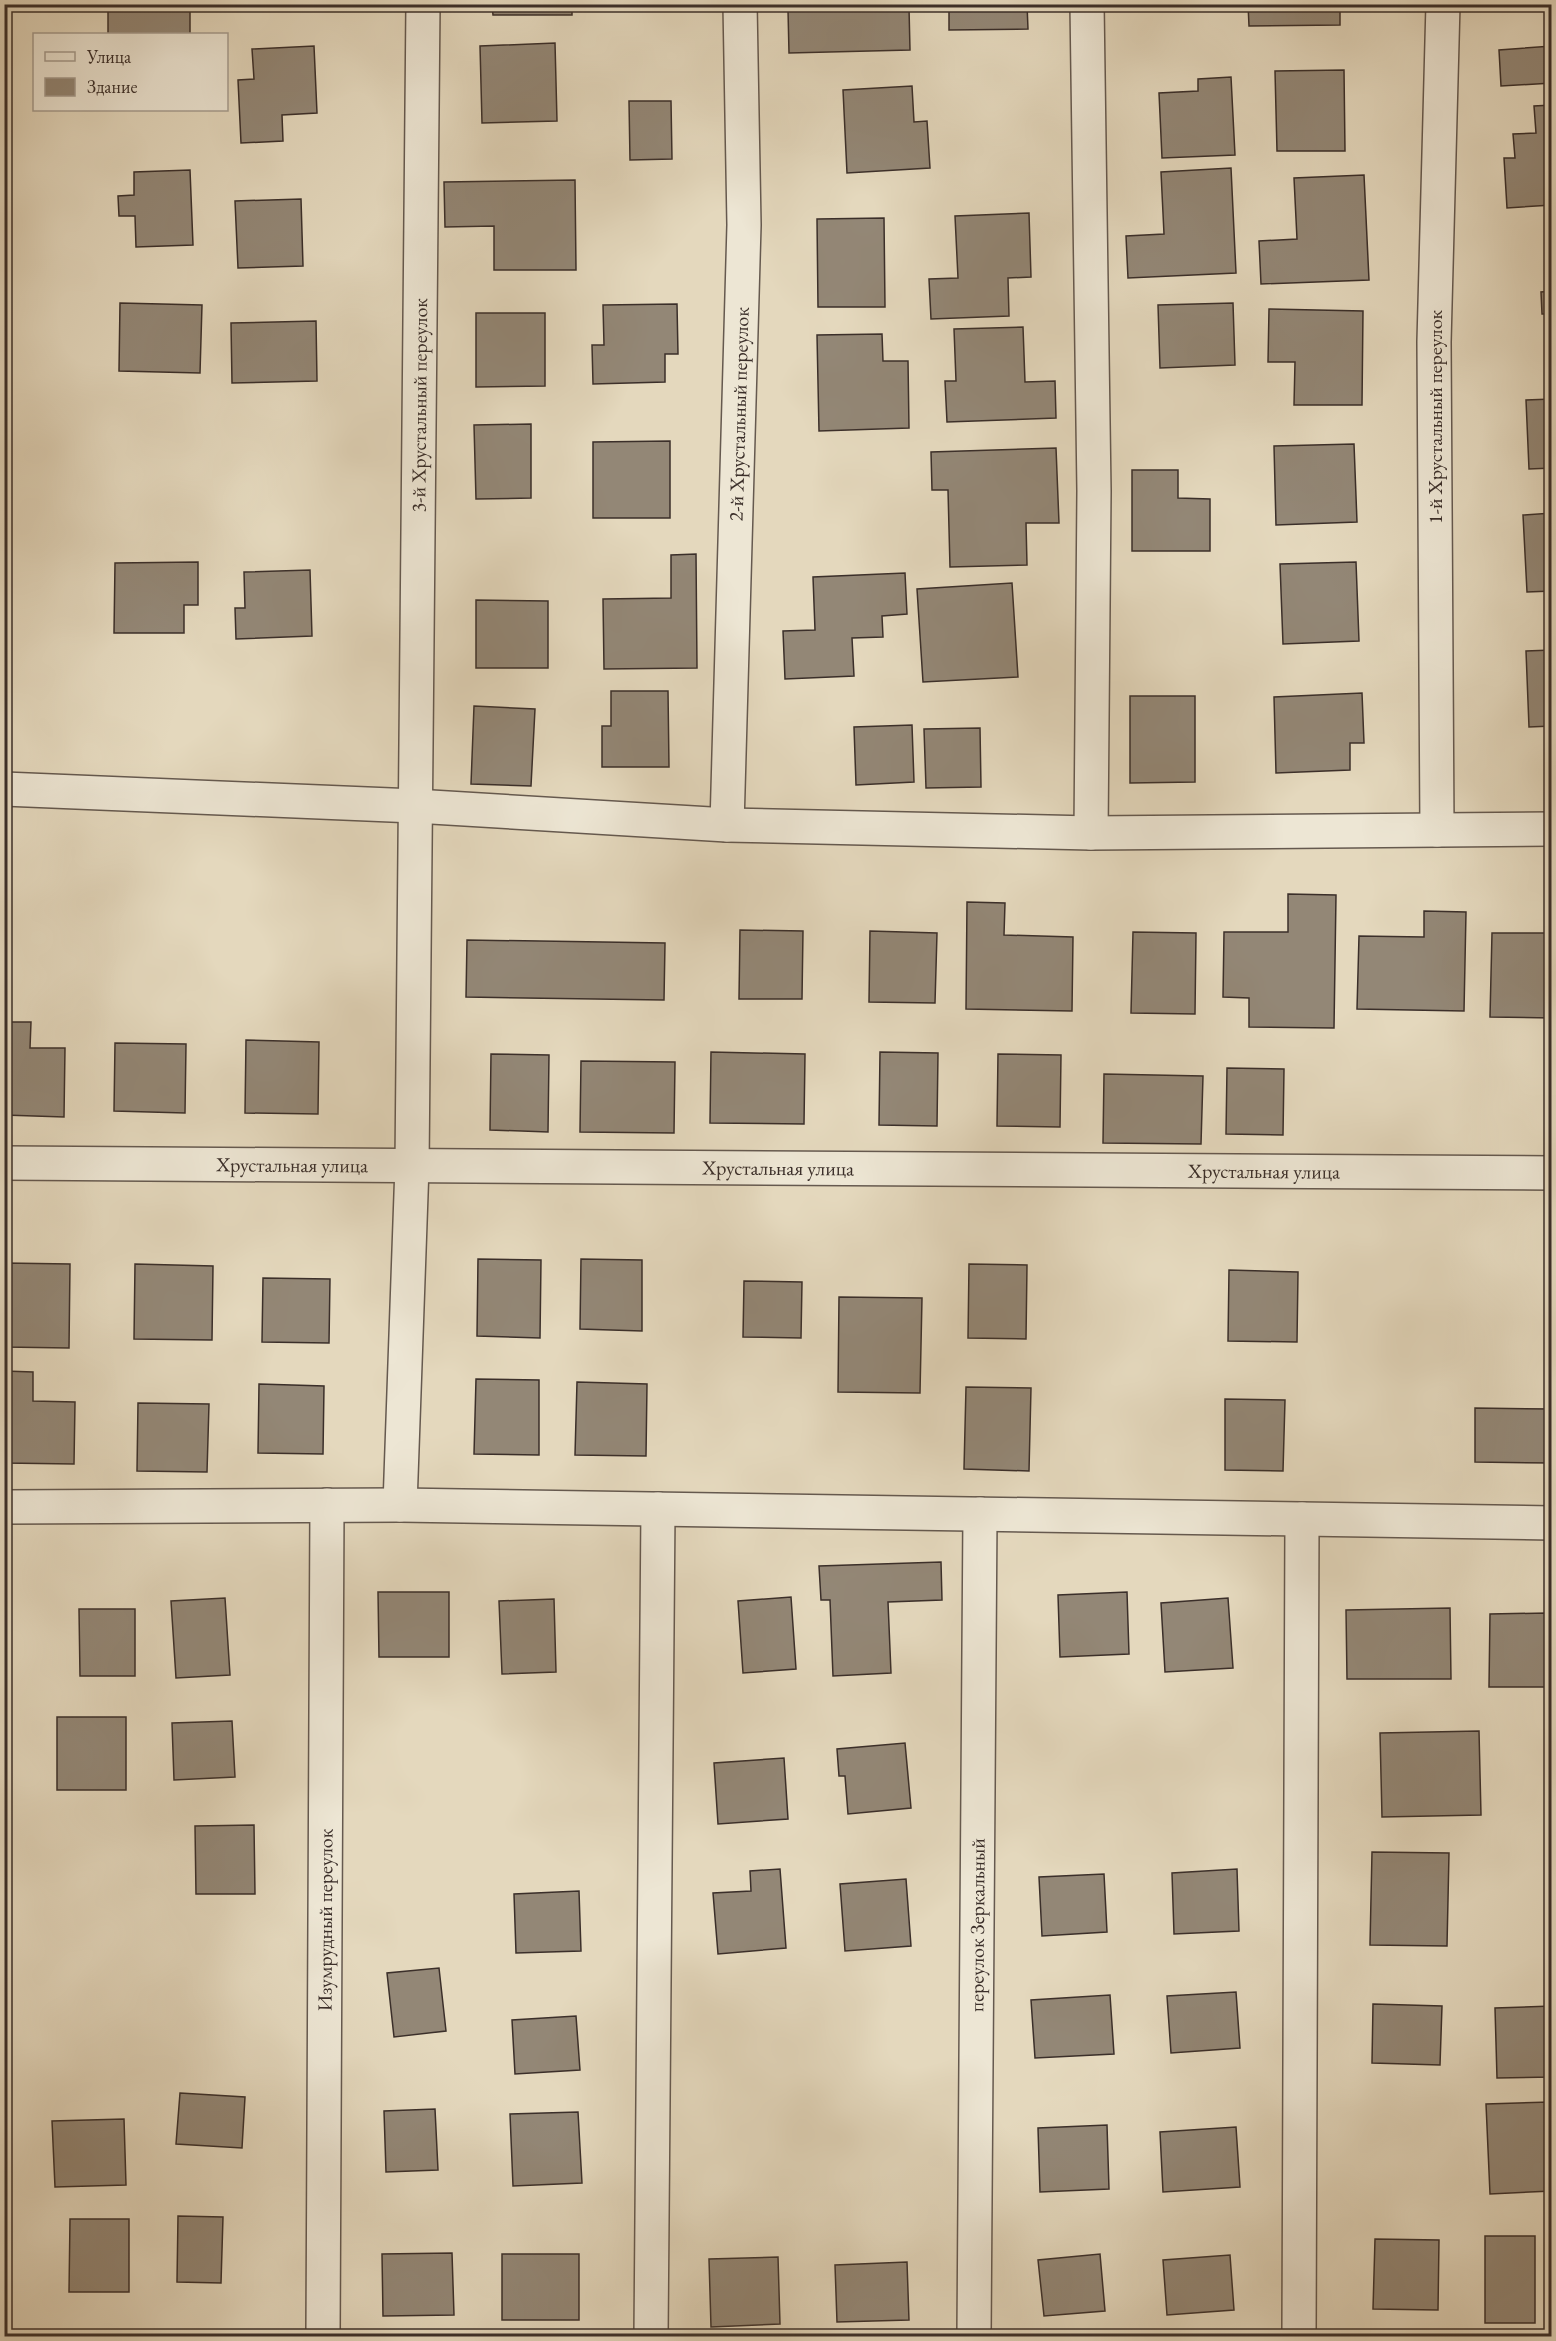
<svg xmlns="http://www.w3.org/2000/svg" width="1556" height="2341" font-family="'EB Garamond',serif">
	<rect width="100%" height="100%" fill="#e4d8bd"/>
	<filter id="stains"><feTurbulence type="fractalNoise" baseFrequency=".00333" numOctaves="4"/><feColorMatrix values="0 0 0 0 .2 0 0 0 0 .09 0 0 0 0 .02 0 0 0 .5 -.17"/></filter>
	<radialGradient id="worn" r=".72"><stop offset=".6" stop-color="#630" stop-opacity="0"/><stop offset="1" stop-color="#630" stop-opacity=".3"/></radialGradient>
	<!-- building -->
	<path fill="#938776" stroke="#3b2f2a" stroke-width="1.5" d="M108,4H190V34H108Z
		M492,4H572V15H493Z
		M816,4H888V8H909L910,50L789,53L788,10H816Z
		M949,4H1027L1028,29L949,30Z
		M1248,4H1340V25L1249,26Z
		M555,43L557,121L482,123L480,46Z
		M314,46L317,113L282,115L283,141L241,143L238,80L254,79L252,49Z
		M1552,46V83L1501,86L1499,50Z
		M1344,70L1345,151H1277L1275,71Z
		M1231,77L1235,155L1162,158L1159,93L1198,91V79Z
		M912,86L914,122L927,121L930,168L847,173L843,90Z
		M629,101H671L672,159L630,160Z
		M1552,105V205L1507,208L1504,158H1515L1513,134L1536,133L1534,106Z
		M1231,168L1236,273L1128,278L1126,236L1164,234L1161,172Z
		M190,170L193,245L136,247L135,216H119L118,196L134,195V172Z
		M1364,175L1369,280L1261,284L1259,241L1297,239L1294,178Z
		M575,180L576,270H494V226L445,227L444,182Z
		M301,199L303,266L238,268L235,201Z
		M1029,213L1031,277L1008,278L1009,316L931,319L929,279L958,278L955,216Z
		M884,218L885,307H818L817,219Z
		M1552,291V314H1542L1541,292Z
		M120,303L202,305L200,373L119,371Z
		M1233,303L1235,365L1160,368L1158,305Z
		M677,304L678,354H665V382L593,384L592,345H604L603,305Z
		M1269,309L1363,311L1362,405H1294L1295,362H1268Z
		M476,313H545V386L476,387Z
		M316,321L317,381L232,383L231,323Z
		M1023,327L1025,382L1055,381L1056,418L947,422L945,381H956L954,329Z
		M882,334L883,361H908L909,428L819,431L817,335Z
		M1552,399V468L1529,469L1526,400Z
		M531,424V498L476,499L474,425Z
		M670,441V518H593V442Z
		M1354,444L1357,522L1276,525L1274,446Z
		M1056,448L1059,523H1026L1027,565L950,567L948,490H932L931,452Z
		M1132,470H1178V498L1210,499V551H1132Z
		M1552,513V591L1527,592L1523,515Z
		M696,554L697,668L604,669L603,599L671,598V555Z
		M198,562V605H184V633H114L115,563Z
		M1356,562L1359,641L1283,644L1280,564Z
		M310,570L312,636L236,639L235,608H245L244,572Z
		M905,573L907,614L882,616L883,637L852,638L854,676L785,679L783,631L815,630L813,577Z
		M1012,583L1018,677L923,682L917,589Z
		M476,600L548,601V668H476Z
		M1552,650V726L1529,727L1526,651Z
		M611,691H668L669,767H602V726H611Z
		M1362,693L1364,743H1350V770L1276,773L1274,697Z
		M1130,696H1195V782L1130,783Z
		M474,706L535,709L531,786L471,784Z
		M912,725L914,782L856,785L854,727Z
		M980,728L981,787L926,788L924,729Z
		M1288,894L1336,895L1334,1028L1249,1027V998L1223,997L1224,932H1288Z
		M967,902L1005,903L1004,935L1073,937L1072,1011L966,1009Z
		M1424,911L1466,912L1464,1011L1357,1009L1359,936L1424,937Z
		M740,930L803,931L802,999H739Z
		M870,931L937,933L935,1003L869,1002Z
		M1133,932L1196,933L1195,1014L1131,1013Z
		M1492,933H1552V1018L1490,1017Z
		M467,940L665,943L664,1000L466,997Z
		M4,1022H31L30,1048H65L64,1117L4,1115Z
		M246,1040L319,1042L318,1114L245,1113Z
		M115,1043L186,1044L185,1113L114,1111Z
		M711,1052L805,1054L804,1124L710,1123Z
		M880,1052L938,1053L937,1126L879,1125Z
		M491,1054L549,1055L548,1132L490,1130Z
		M998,1054L1061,1055L1060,1127L997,1126Z
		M581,1061L675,1062L674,1133L580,1132Z
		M1227,1068L1284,1069L1283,1135L1226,1134Z
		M1104,1074L1203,1076L1201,1144L1103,1143Z
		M478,1259L541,1260L540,1338L477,1336Z
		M581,1259L642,1260V1331L580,1329Z
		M4,1263L70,1264L69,1348L4,1347Z
		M135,1264L213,1266L212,1340L134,1339Z
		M969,1264L1027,1265L1026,1339L968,1338Z
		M1229,1270L1298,1272L1297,1342L1228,1341Z
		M263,1278L330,1279L329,1343L262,1342Z
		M744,1281L802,1282L801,1338L743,1337Z
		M839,1297L922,1298L920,1393L838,1392Z
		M4,1371L33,1372V1401L75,1402L74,1464L4,1463Z
		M476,1379L539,1380V1455L474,1454Z
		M577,1382L647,1384L646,1456L575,1455Z
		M259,1384L324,1386L323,1454L258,1453Z
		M966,1387L1031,1388L1029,1471L964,1469Z
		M1225,1399L1285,1400L1283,1471L1225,1470Z
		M138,1403L209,1404L207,1472L137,1471Z
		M1475,1408L1552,1409V1463L1475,1462Z
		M941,1562L942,1600L888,1602L891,1673L833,1676L830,1600H821L819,1566Z
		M378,1592H449V1657H379Z
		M1127,1592L1129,1654L1060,1657L1058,1595Z
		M791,1597L796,1669L743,1673L738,1601Z
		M225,1598L230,1675L176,1678L171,1601Z
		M1228,1598L1233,1668L1165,1672L1161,1603Z
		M554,1599L556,1672L502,1674L499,1601Z
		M1450,1608L1451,1679H1347L1346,1610Z
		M79,1609H135V1676H80Z
		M1547,1613V1687H1489L1490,1614Z
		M57,1717H126V1790H57Z
		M232,1721L235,1777L174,1780L172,1723Z
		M1479,1731L1481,1815L1382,1817L1380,1733Z
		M905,1743L911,1808L848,1814L845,1776H839L837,1749Z
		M784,1758L788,1819L718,1824L714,1763Z
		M254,1825L255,1894H196L195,1826Z
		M1372,1852L1449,1853L1447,1946L1370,1945Z
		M780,1869L786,1948L718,1954L713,1893L751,1891L750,1871Z
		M1237,1869L1239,1931L1174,1934L1172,1873Z
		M1104,1874L1107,1932L1042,1936L1039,1877Z
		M906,1879L911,1946L845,1951L840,1884Z
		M579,1891L581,1951L516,1953L514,1894Z
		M439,1968L446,2031L394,2037L387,1973Z
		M1236,1992L1240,2048L1171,2053L1167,1996Z
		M1110,1995L1114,2054L1035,2058L1031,2000Z
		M1373,2004L1442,2006L1440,2065L1372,2063Z
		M1552,2006V2077L1497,2078L1495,2008Z
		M576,2016L580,2070L515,2074L512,2020Z
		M180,2093L245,2097L242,2148L176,2144Z
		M1550,2102L1552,2191L1490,2194L1486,2104Z
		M435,2109L438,2170L386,2172L384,2111Z
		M578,2112L582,2183L513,2186L510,2114Z
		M124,2119L126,2185L55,2187L52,2121Z
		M1107,2125L1109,2189L1040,2192L1038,2128Z
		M1236,2127L1240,2187L1163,2192L1160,2132Z
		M178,2216L223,2217L221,2283L177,2282Z
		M70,2219H129V2292H69Z
		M1485,2236H1535V2323H1485Z
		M1375,2239L1439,2240L1438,2310L1373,2309Z
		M452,2253L454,2315L383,2316L382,2254Z
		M502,2254H579V2320H502Z
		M1100,2254L1105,2311L1044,2316L1038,2260Z
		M1230,2255L1234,2310L1167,2315L1163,2260Z
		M778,2257L780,2324L711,2327L709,2259Z
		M907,2262L909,2320L837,2322L835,2265Z"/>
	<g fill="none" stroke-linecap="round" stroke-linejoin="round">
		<!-- minor casing -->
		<g stroke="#65594f" stroke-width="36">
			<g id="minor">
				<path d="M1087,4L1094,491L1091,833"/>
				<path d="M4,789L415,806L727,825L1091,833L1552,829"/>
				<path id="s1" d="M727,825L744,225L740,4"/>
				<path d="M1437,830L1434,342L1443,4"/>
				<path id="s2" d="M4,1163L1552,1173"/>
				<path id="s3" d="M400,1505L412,1166L423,4"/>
				<path d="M4,1507L400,1505L1552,1523"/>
				<path id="s4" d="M323,2336L327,1505"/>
				<path d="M651,2336L658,1509"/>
				<path id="s5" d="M974,2336L980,1514"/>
				<path d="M1299,2336L1302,1519"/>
			</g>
		</g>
		<!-- minor -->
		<use href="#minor" stroke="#ede6d4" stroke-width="33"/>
	</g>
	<g text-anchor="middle" stroke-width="4.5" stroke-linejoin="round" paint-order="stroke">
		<!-- street labels -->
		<g font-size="20" fill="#3b2f2a" stroke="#ede6d4">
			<text dy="7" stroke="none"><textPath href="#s3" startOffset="1100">3-й Хрустальный переулок</textPath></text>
			<text dy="7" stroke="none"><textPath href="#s1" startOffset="411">2-й Хрустальный переулок</textPath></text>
			<text transform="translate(1435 417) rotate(-90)" y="7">1-й Хрустальный переулок</text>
			<text dy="7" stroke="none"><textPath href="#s2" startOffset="288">Хрустальная улица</textPath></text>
			<text dy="7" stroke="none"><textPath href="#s2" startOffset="774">Хрустальная улица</textPath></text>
			<text dy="7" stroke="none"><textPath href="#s2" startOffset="1260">Хрустальная улица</textPath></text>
			<text dy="7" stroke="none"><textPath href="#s4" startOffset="416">Изумрудный переулок</textPath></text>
			<text dy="7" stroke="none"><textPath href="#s5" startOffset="411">переулок Зеркальный</textPath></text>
		</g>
	</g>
	<!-- margin -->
	<rect width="1556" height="2341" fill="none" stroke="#e4d8bd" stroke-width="24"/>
	<rect x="6" y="6" width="1544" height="2329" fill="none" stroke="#3b2f2a" stroke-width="3"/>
	<rect x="12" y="12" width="1532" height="2317" fill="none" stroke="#3b2f2a" stroke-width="1.5"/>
	<!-- legend -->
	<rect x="33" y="33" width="195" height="78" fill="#ede6d4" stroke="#a69d90" stroke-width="1.5"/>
	<rect x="45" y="52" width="30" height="9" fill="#ede6d4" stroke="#a69d90" stroke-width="1.5"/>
	<text x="87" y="63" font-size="18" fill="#3b2f2a">Улица</text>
	<rect x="45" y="78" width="30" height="18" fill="#938776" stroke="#a69d90" stroke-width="1.5"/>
	<text x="87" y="93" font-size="18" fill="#3b2f2a">Здание</text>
	<rect width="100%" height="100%" filter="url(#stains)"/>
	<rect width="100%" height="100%" fill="url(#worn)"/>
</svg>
